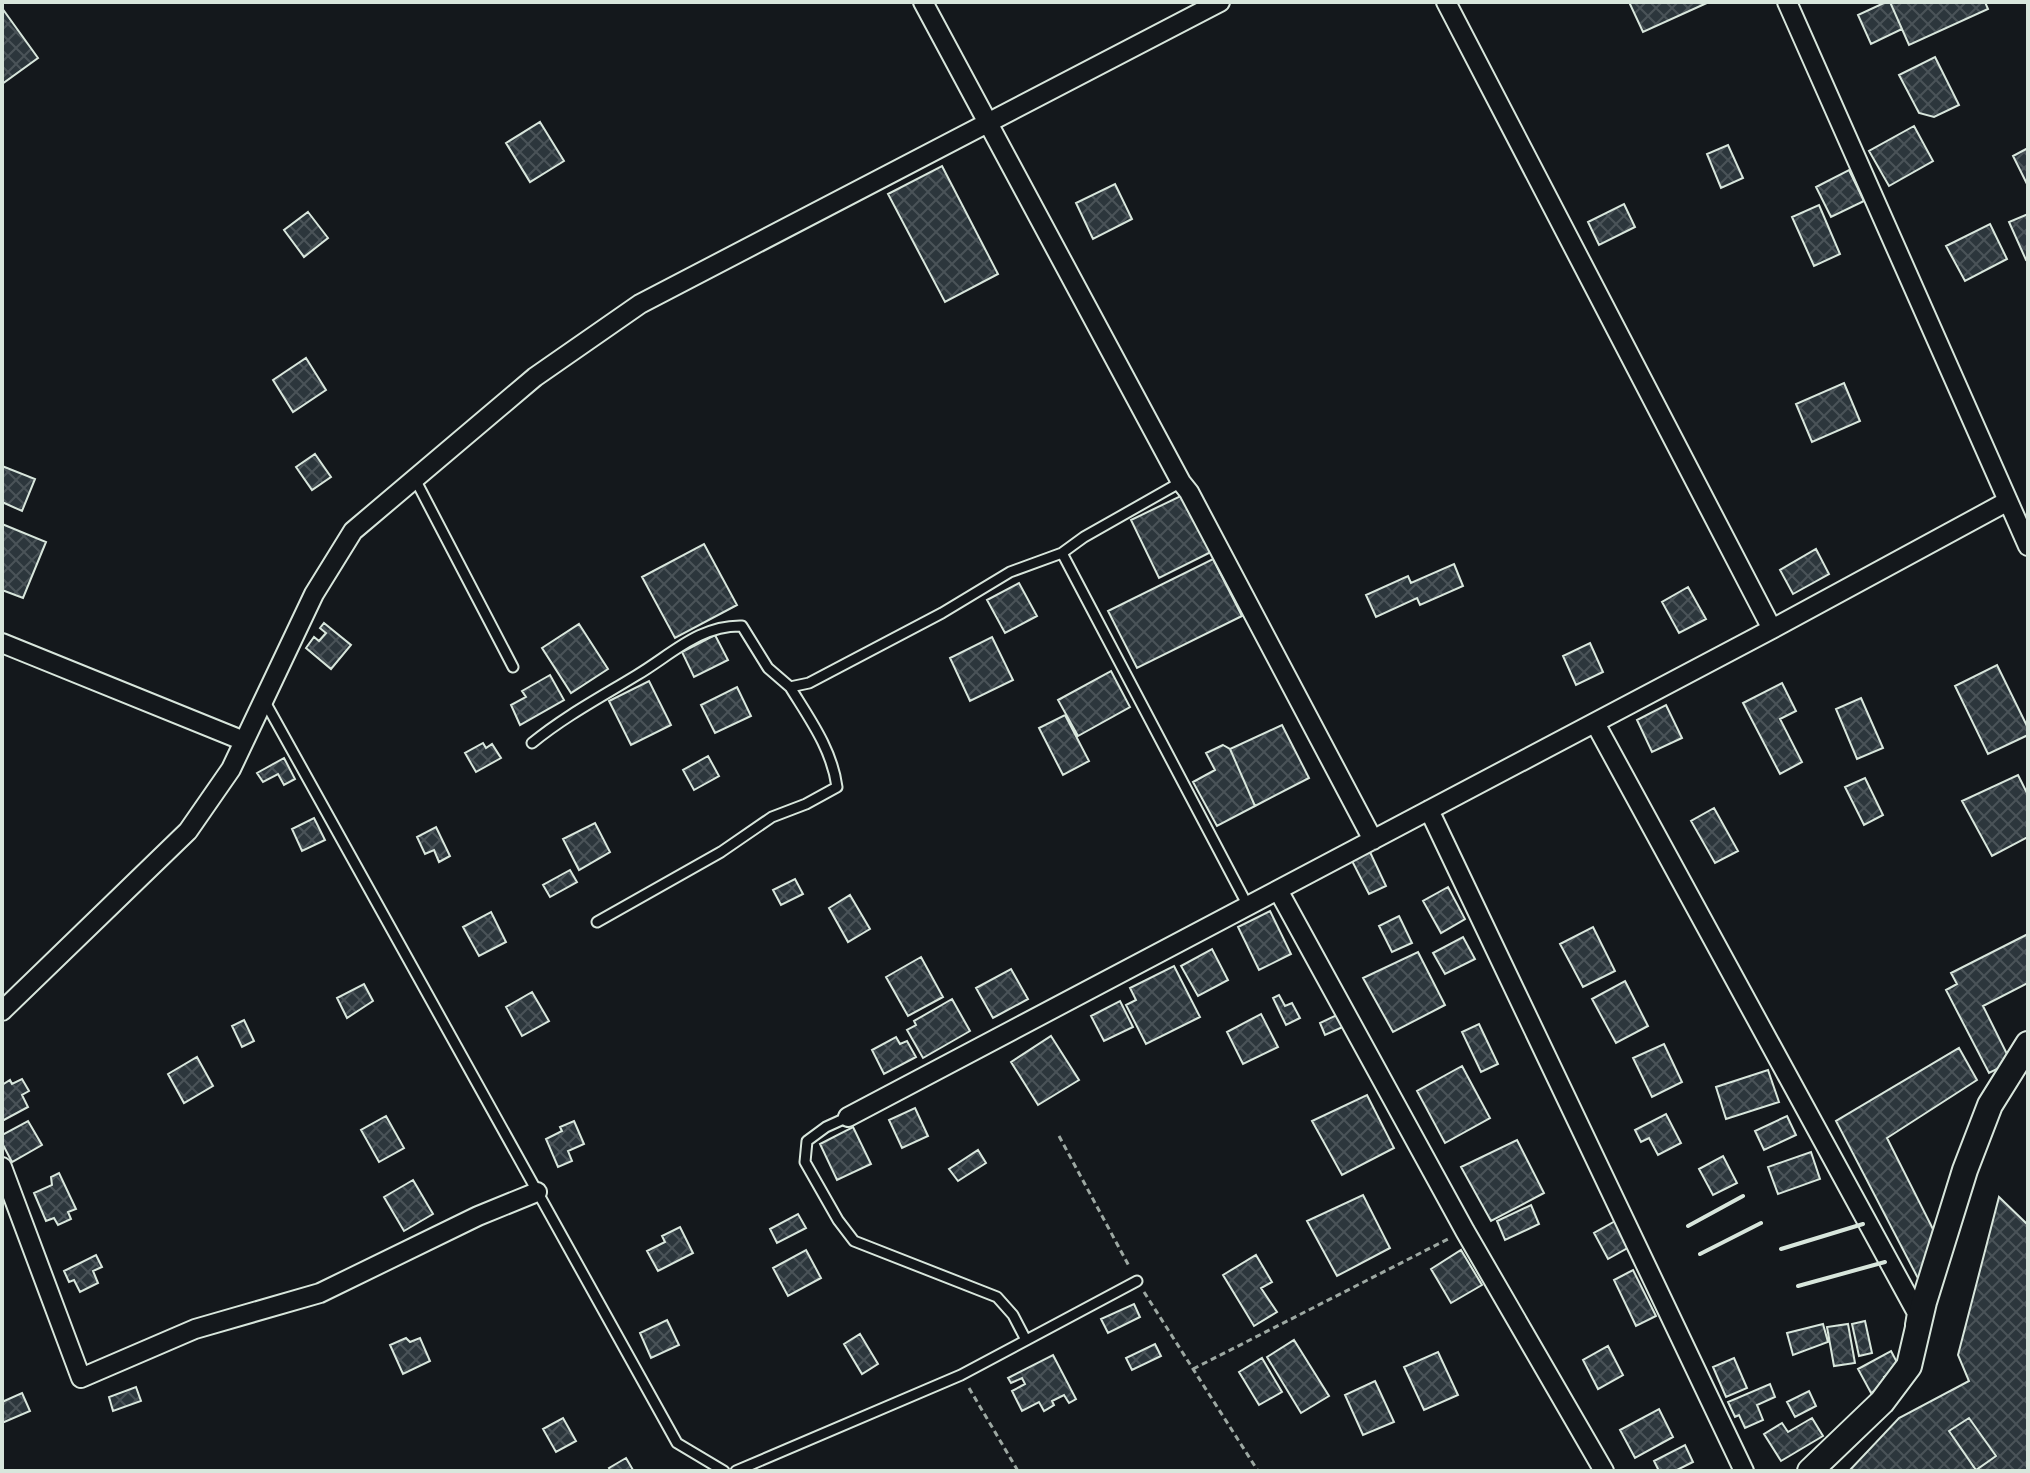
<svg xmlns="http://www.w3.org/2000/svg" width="2030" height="1473" font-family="'Asap Condensed',sans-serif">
	<defs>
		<pattern id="building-cross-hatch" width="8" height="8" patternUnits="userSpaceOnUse" patternTransform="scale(2)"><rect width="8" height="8" fill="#2c363c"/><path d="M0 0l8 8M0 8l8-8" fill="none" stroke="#4a5358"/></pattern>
	</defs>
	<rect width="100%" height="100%" fill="#14181c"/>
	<!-- building -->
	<path fill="url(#building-cross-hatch)" stroke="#d8e6dc" stroke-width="2" d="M1629,2H1709L1643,32Z
		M1886,2H1890L1902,29L1871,44L1858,15Z
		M1890,2H1985L1988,9L1909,45Z
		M2,8L38,58L2,84Z
		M1935,57L1959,105L1934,117L1919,113L1899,75Z
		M540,122L564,161L530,182L506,143Z
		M1914,126L1933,161L1889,186L1869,151Z
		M1728,145L1743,178L1721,188L1707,154Z
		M2028,148V186L2013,156Z
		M942,166L998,274L945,302L888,194Z
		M1849,170L1864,201L1831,217L1816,187Z
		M1115,184L1132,219L1093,239L1076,203Z
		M1624,204L1635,227L1599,245L1588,222Z
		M1819,205L1840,254L1814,266L1792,217Z
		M308,212L328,238L304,257L284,230Z
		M2028,214V259L2026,260L2009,222Z
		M1990,224L2007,259L1965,281L1946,246Z
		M306,358L326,390L293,412L273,380Z
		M1844,383L1860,421L1812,442L1796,404Z
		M315,454L331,477L312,490L296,467Z
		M2,466L35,479L22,511L2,502Z
		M1189,492L1217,549L1159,578L1131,520Z
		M2,524L46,542L23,598L2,590Z
		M704,544L737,605L675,638L642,577Z
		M1816,549L1829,574L1793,594L1780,570Z
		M1213,559L1242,616L1137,668L1108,611Z
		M1454,564L1463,586L1420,605L1417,598L1376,617L1366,595L1408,576L1411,583Z
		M1019,583L1037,616L1005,633L987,600Z
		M1688,587L1706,619L1679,633L1662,602Z
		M324,623L351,645L331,669L306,648L314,637L319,641L326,633L320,628Z
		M579,624L608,669L571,693L542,648Z
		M715,635L728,660L694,677L682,652Z
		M992,637L1013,680L970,701L950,658Z
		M1590,643L1603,672L1576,685L1563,656Z
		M1997,665L2028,728V735L1988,754L1955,686Z
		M1111,671L1130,707L1078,736L1058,700Z
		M550,675L564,700L520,725L511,705L526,697L522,691Z
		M649,681L671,725L631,745L609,701Z
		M1782,683L1796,711L1780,719L1802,762L1780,774L1743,703Z
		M737,687L751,716L715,733L701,705Z
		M1861,698L1883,748L1857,759L1836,709Z
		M1666,705L1682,738L1652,752L1637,720Z
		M1065,715L1089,761L1063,775L1039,728Z
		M1282,725L1309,778L1255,806L1230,749Z
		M483,743L486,748L492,744L501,758L476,772L465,753Z
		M1223,745L1230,749L1255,806L1217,826L1193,782L1215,770L1206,753Z
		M708,756L719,776L694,790L683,770Z
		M284,758L295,779L284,785L278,774L263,782L257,773Z
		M2018,775L2028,795V837L1992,856L1962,801Z
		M1865,778L1883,815L1864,825L1845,787Z
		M1714,808L1738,851L1715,863L1691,821Z
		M314,818L325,840L302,851L292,829Z
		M595,823L610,852L579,870L563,839Z
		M436,827L450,856L439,862L434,850L425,854L417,837Z
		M1369,850L1386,886L1369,894L1351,859Z
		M570,870L577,882L550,897L543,885Z
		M795,879L803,894L781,905L773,890Z
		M1448,887L1465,919L1441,933L1423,901Z
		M850,895L870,929L848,942L829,908Z
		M1270,911L1291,954L1259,970L1238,927Z
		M491,912L506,942L479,956L463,927Z
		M1399,916L1412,943L1392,952L1379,926Z
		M1593,927L1615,971L1583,987L1560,944Z
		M2028,934V983L1983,1006L2011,1062L1989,1073L1946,990L1957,984L1951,973Z
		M1463,937L1475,959L1445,974L1433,953Z
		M1212,949L1228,980L1198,996L1181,966Z
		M1418,952L1445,1005L1393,1032L1363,978Z
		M921,957L943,997L908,1016L886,977Z
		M1174,966L1200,1017L1146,1044L1126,1005L1136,1000L1130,988Z
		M1011,969L1028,999L993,1018L976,988Z
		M1625,981L1648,1026L1616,1043L1592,999Z
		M364,984L373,1001L347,1018L337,998Z
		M532,992L549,1021L522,1036L506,1007Z
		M1279,995L1285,1006L1292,1003L1300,1018L1286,1025L1273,998Z
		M952,999L970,1031L923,1058L907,1030L916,1025L914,1021Z
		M1120,1001L1133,1027L1104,1041L1091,1016Z
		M1261,1014L1278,1047L1243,1064L1227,1032Z
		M1339,1014L1345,1026L1325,1035L1320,1023Z
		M244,1020L254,1041L242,1047L232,1026Z
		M1479,1024L1498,1064L1481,1072L1462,1032Z
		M1051,1036L1079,1080L1038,1105L1011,1062Z
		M896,1037L900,1044L907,1041L916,1057L884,1074L872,1050Z
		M1664,1044L1682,1082L1652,1097L1633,1058Z
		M1959,1048L1977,1080L1887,1138L1938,1239L1922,1286L1836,1121Z
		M197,1057L213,1086L184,1103L168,1074Z
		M1462,1066L1490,1118L1445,1143L1417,1091Z
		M1768,1070L1779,1102L1726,1119L1716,1087Z
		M22,1079L29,1091L22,1095L28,1107L2,1121V1085L10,1080L12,1084Z
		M1367,1095L1394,1148L1342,1175L1312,1121Z
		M915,1108L928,1136L902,1148L889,1120Z
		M1666,1114L1681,1143L1658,1155L1649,1138L1641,1142L1635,1130Z
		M386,1116L404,1148L379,1162L361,1130Z
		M1787,1116L1796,1135L1764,1150L1755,1131Z
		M28,1121L42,1145L12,1162L2,1143V1135Z
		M574,1121L584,1144L568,1151L572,1161L558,1167L546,1139L562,1131L560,1127Z
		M853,1127L871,1164L837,1180L820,1144Z
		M1517,1140L1544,1193L1491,1221L1461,1167Z
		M978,1150L986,1163L958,1181L949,1169Z
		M1811,1152L1820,1179L1778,1194L1768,1167Z
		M1723,1156L1737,1183L1713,1195L1699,1169Z
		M59,1173L76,1209L68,1212L71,1219L58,1225L54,1218L46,1221L34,1193L52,1185L51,1177Z
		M413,1180L433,1214L404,1231L384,1197Z
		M1363,1195L1390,1248L1337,1276L1307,1221Z
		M1999,1197L2028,1225V1471H1849L1899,1418L1969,1381L1958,1355Z
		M1531,1205L1539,1224L1505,1240L1497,1221Z
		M798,1214L806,1228L777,1243L770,1229Z
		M1617,1220L1631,1246L1608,1259L1594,1233Z
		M680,1227L693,1253L658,1271L647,1251L665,1242L662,1236Z
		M806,1250L821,1278L788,1296L773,1268Z
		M1461,1250L1482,1285L1451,1303L1431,1269Z
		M96,1255L102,1267L93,1271L98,1283L80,1292L74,1280L69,1282L64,1271Z
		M1256,1255L1272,1282L1261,1288L1277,1312L1254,1326L1223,1275Z
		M1633,1270L1656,1316L1636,1326L1614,1280Z
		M1134,1304L1140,1317L1108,1333L1101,1319Z
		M667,1320L679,1345L651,1358L640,1333Z
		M1865,1321L1872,1353L1859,1356L1852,1324Z
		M1823,1324L1828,1342L1793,1355L1787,1333Z
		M1848,1324L1855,1363L1834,1366L1827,1327Z
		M860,1334L878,1364L862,1374L844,1344Z
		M406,1338L410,1342L420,1338L430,1361L403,1374L390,1345Z
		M1294,1340L1329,1396L1301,1413L1267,1357Z
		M1155,1344L1161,1356L1132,1370L1126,1358Z
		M1608,1346L1623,1375L1598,1389L1583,1360Z
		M1891,1351L1900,1368L1884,1377L1887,1384L1871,1393L1858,1369Z
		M1438,1352L1458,1395L1424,1410L1404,1367Z
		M1053,1355L1076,1399L1069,1403L1064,1395L1052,1401L1054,1405L1044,1411L1039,1402L1022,1411L1012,1391L1025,1384L1022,1378L1011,1383L1008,1378Z
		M1262,1358L1282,1392L1259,1405L1239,1372Z
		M1734,1358L1747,1388L1726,1397L1713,1367Z
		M1375,1381L1394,1422L1363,1435L1345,1395Z
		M1770,1384L1775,1397L1757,1405L1763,1420L1745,1428L1739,1415L1735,1417L1728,1402Z
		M136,1387L141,1401L113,1411L109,1397Z
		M1809,1391L1816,1406L1795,1417L1787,1402Z
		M22,1393L30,1411L2,1423V1402Z
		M1659,1409L1673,1437L1635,1458L1620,1430Z
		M563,1418L576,1441L556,1452L543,1429Z
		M1812,1418L1823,1436L1781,1461L1764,1434L1782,1423L1788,1432Z
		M1969,1418L1996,1456L1976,1470L1949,1431Z
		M1685,1445L1693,1462L1675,1471H1659L1654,1461Z
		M626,1458L633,1470L611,1471L609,1468Z"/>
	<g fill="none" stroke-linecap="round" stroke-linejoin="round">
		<!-- lane casing -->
		<g stroke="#d8e6dc" stroke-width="13">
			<path id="lane" d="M415,479L513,667
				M1181,482L1084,537L1062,553L1248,906
				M264,700L677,1443L724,1471
				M532,743C565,716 601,697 637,675C671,655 699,625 742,626L768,668L790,687L809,683L942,613L1010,572L1062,553
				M597,922L721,852L772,817L806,804L837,787C832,749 809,718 790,687
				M848,1117L826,1127L807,1141L805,1162L838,1220L854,1241L997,1297L1013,1315L1026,1340
				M736,1471L961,1375L1137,1281"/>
		</g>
		<!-- street casing -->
		<g stroke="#d8e6dc" stroke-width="22">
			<path id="street" d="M923,2L1181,482L1189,492L1373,840
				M1446,2L1772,629
				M1787,2L2028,546
				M2,643L244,741
				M1595,723L1917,1313L1915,1325
				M1429,810L1744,1471
				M1278,890L1465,1231L1604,1471
				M2,1011L188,831L231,769L314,594L353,531L535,377L640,304L1220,2
				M848,1117L1772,629L2008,501
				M2,1167L81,1378L195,1329L320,1293L478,1216L537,1192"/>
		</g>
		<!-- secondary casing -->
		<g stroke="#d8e6dc" stroke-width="28">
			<path id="secondary" d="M1810,1471L1882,1402L1909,1366L1924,1302L1965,1170L1990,1105L2028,1044"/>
		</g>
		<!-- path -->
		<path stroke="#9da8a2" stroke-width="3" stroke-dasharray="6 4" stroke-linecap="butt" d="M1059,1136L1130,1268
			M1144,1292L1258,1471
			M1193,1369L1450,1238
			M969,1388L1018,1471"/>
		<!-- lane -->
		<use href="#lane" stroke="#14181c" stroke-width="9"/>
		<!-- street -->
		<use href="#street" stroke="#14181c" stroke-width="18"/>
		<!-- secondary -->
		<use href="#secondary" stroke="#14181c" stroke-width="24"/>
		<!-- wall -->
		<path stroke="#d8e6dc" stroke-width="4" d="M1688,1226L1743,1196
			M1781,1249L1863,1224
			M1700,1254L1761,1223
			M1798,1286L1885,1262"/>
	</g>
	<!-- border -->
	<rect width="2030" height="1473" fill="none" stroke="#d8e6dc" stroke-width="8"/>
</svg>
